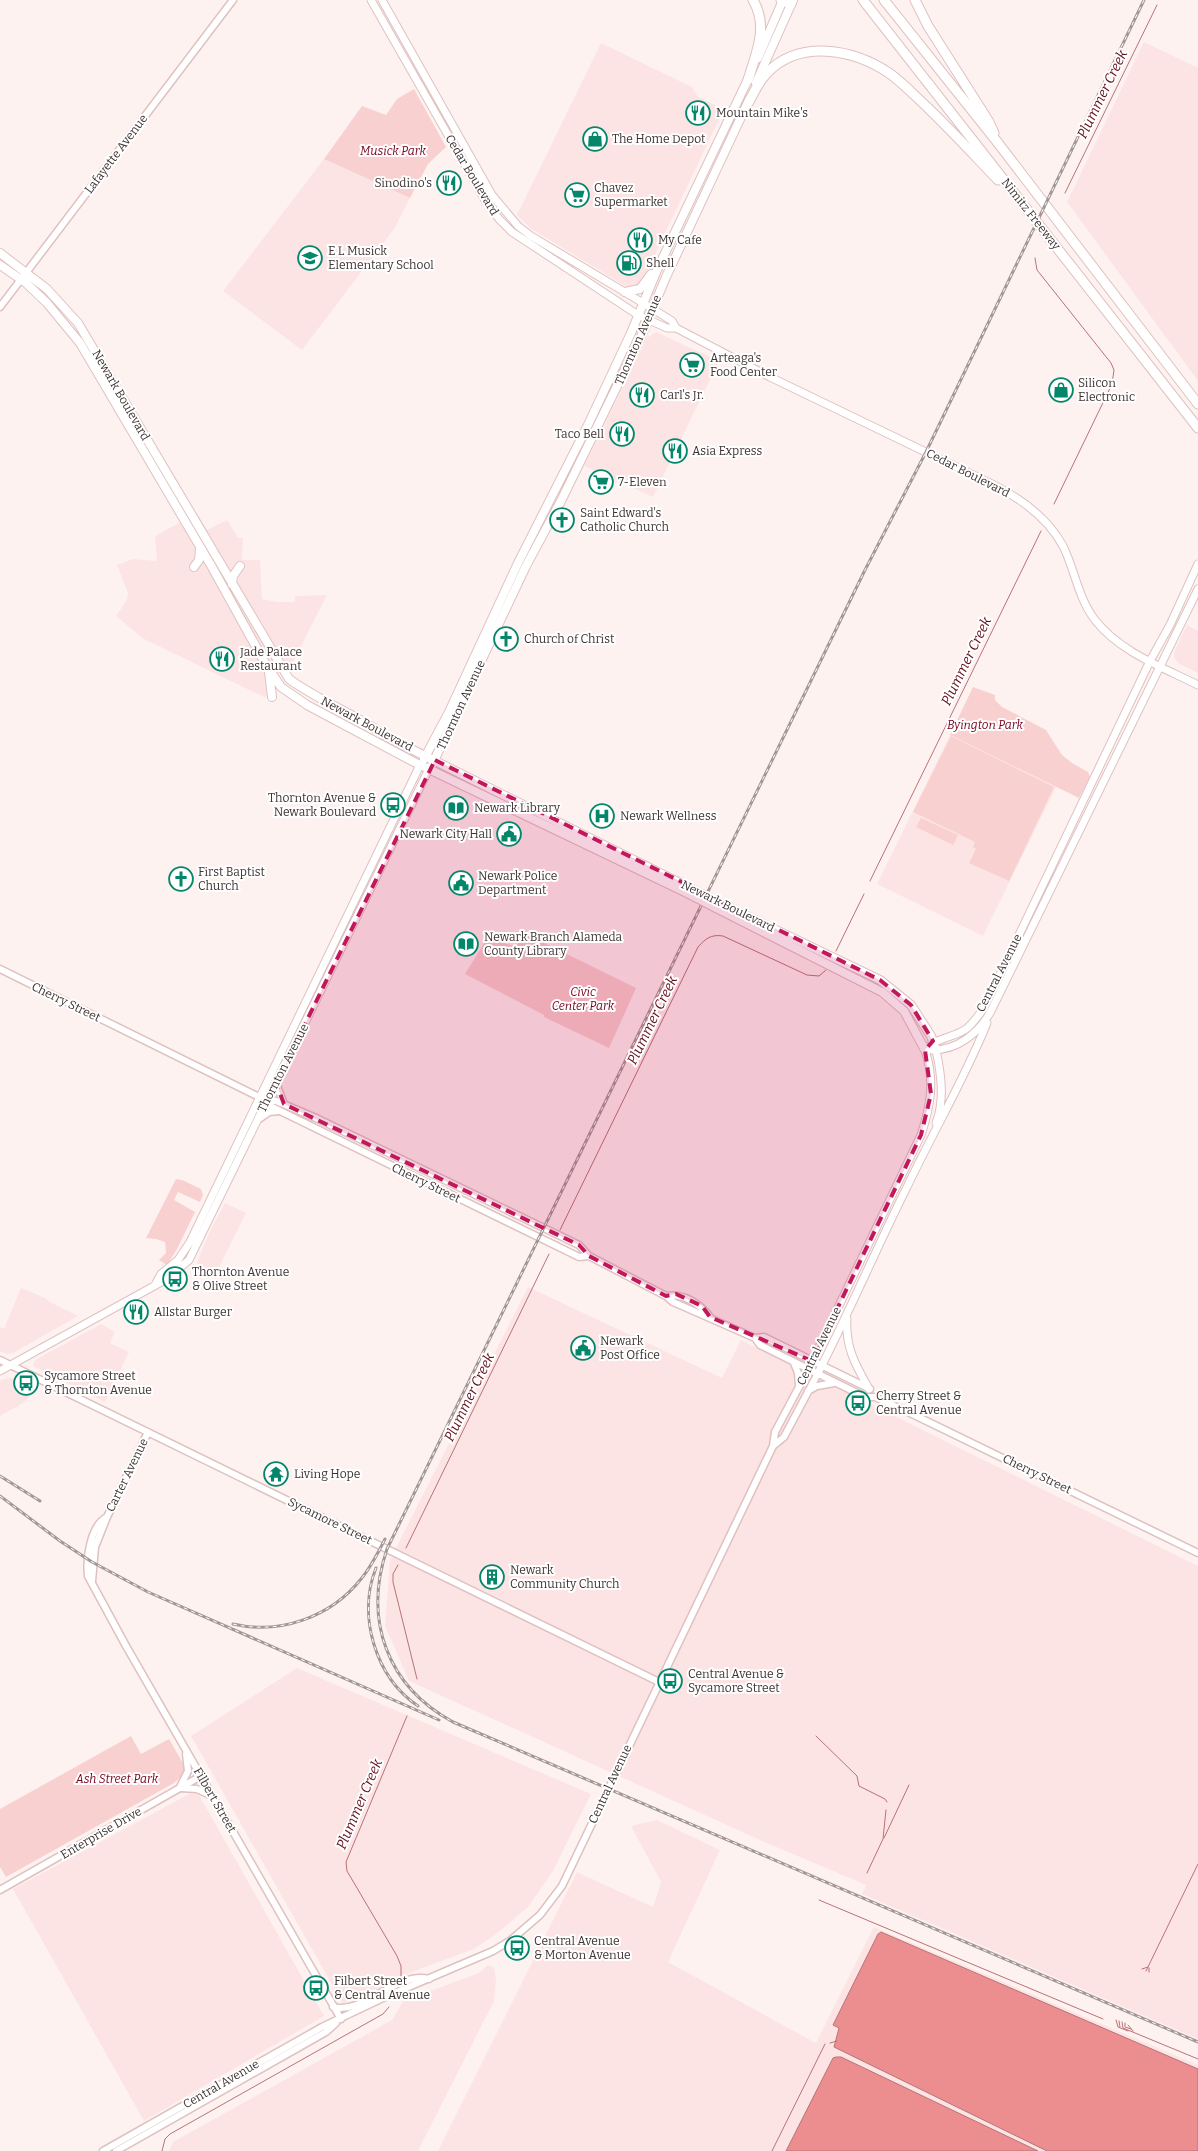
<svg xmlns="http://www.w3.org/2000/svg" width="1198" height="2151" font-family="Bitter,serif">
	<rect width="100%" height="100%" fill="#fef2f1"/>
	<!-- built -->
	<path fill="#fce4e4" d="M1144,42L1198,68V381L1067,202Z
		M601,43L692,87L698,97L724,109L642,282L635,287H627L530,228L517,215Z
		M324,159L410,198L394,229L302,350L223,291Z
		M656,332L719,361L653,497L584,466L647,338Z
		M197,513L207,530L227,520L238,538H243L242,560H260L262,599L277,602H295V596L327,595L289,670L268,676L266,698L142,638L116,616L127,600L128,593L117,565L133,559L157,561L155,536Z
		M1187,625L1198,631V673L1179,664L1174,657L1175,650Z
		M950,735L1056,787L983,936L877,884Z
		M225,1203L246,1213L216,1273L198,1265L197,1262L210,1231Z
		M528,1287L722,1378L741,1340L1198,1566V2039L862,1894L866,1885L762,1841L409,1681L385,1626L390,1560Z
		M21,1288L45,1298L50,1302L78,1316L13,1353L6,1354L0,1351V1327L4,1329Z
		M101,1324L115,1332L110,1343L129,1352L105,1402L33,1366L35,1360Z
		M13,1378L35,1392L23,1403L0,1416V1381L4,1379Z
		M297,1668L591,1794L553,1871L528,1907L495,1935L474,1949L412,1972L343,2004L191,1736Z
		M191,1793L199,1795L324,2016L144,2121L13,1889Z
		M657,1820L720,1850L668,1962L816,2043L874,1927L1198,2065V2151H438L577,1872L653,1907L661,1882L631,1826Z
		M488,1965L494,1968L496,1979L494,2001L418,2151H169L173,2142L392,2020L403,2001L479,1973Z"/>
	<!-- green -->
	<path fill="#f8d0d0" d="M414,89L446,147L428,164L410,198L324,159L362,106L386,115L397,99Z
		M973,687L995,695V700L1002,707L1046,730L1062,755L1072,763L1088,772L1090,777L1079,798L950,735Z
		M951,736L1054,787L1009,881L969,863L976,849L973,847L975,842L913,812Z
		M921,818L958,835L953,845L916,827Z
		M524,933L636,988L609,1048L544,1017V1015L465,974L486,940L497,941L514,946L524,940Z
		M176,1179L182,1180L201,1189L203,1195L200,1202L178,1192L174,1200L195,1212L177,1249L167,1265L159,1260L166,1253L165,1242L156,1239L146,1238Z
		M131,1736L141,1754L169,1739L184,1765L185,1773L174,1783L6,1877L0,1867V1809Z"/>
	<!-- water -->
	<path fill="#ec8e90" stroke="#b87374" d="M881,1932L1198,2069V2151H1047L834,2047L839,2028L833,2025L878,1934Z
		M836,2057H841L1038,2151H786L833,2058Z"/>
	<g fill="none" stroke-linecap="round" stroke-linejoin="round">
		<!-- stream -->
		<path stroke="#b87374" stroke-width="1" d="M1065,193L1157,5
			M1035,258L1037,270L1111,363L1114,370L1112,384L1054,504
			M870,881L1041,531
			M836,951L864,894
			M560,1230L698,947C705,939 711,934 723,936L807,975L819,976L826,970
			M406,1548L549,1254
			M398,1565L393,1574V1582L417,1679
			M816,1736L857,1776L859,1786L885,1799L887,1802
			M884,1838L909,1785
			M867,1873L883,1839L886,1810
			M819,1900L1103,2019
			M1149,1968V1972
			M1142,1969L1148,1967
			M1146,1971L1198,1864
			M401,1980V1966L397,1956L347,1871L346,1862L407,1716
			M1116,2020L1118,2027L1128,2031
			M1119,2021L1120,2027
			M1122,2022L1123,2028L1198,2059
			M1125,2023V2027L1131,2029
			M1128,2025L1133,2031
			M830,2043L837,2041
			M162,2151L165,2139L170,2134L383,2014L389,2007
			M772,2151L825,2044"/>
		<!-- tertiary casing -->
		<g stroke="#dfc1c0" stroke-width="9">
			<path id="tertiary" d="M0,307L233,0
				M0,969L259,1097L267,1101L272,1107L571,1253L579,1257L589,1256
				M276,1083L284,1104
				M267,1101H276L316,1118L546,1229L579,1245L589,1256L666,1296L673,1302L755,1338L760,1345L865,1397H875L910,1413L1198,1553
				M259,1119L269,1112L279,1111
				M666,1296C684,1293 700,1304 710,1317
				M755,1338L764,1337L870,1389
				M0,1360L661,1683
				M794,1363L798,1373L799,1385
				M808,1391L817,1386L834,1383
				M773,1446L784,1437L817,1375
				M107,1517C90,1526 86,1559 88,1576L126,1646L341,2019
				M92,1581L95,1547L107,1517L148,1432
				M180,1787L188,1771L186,1754
				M181,1788L197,1789L212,1796
				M0,1890L201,1776
				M333,2007C364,2015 396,1971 429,1979
				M103,2151L322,2027L385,1997L493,1951L511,1940L540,1915L562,1886L773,1446L775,1432L808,1370
				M116,2151L326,2032L336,2023"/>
		</g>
		<!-- secondary casing -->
		<g stroke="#dfc1c0" stroke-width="9">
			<path id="secondary" d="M371,0L485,200L499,219L512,232L638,315L667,328H676
				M382,0L492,195L518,226L531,236L643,303L672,321L676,328L770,377L992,484C1020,498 1048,518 1063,546C1075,570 1078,598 1095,620C1120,652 1162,667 1198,685
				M925,1050C939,1036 951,1039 966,1029C973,1024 979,1014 984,1008L1150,661L1170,625L1198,564
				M932,1050C958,1050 979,1033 991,1011L1198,589
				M936,1050C941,1073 945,1100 936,1123
				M156,1283L161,1274L178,1260L190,1242L420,765
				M847,1319C845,1347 856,1366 869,1389
				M808,1370L921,1135C931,1105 935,1080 925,1050
				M0,1371L165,1280L189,1260L429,769
				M817,1375C849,1313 876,1249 907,1187C933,1132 964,1080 987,1023"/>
		</g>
		<!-- primary casing -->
		<g stroke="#dfc1c0" stroke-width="10">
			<path id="primary" d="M758,58L783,0
				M756,83L793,0
				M0,253L47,289L78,323L289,679C321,702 357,715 389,738L692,889
				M0,265L26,283L47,303L80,343L212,567L265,663L281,687L307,705L414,762L689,894
				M625,292L640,289L651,274
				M194,567L199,560L200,548
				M232,584L233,576L240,566
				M269,672L272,697
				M424,759L449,712L518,563L587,427L631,333L657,270L750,75
				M432,765L526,566L562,499L640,339L666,277L750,98
				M718,902L880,980L911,1005L931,1036L936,1050
				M716,908L882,992L904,1011L925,1050"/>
		</g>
		<!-- motorway casing -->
		<g stroke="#dfc1c0" stroke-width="11">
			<path id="motorway" d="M781,0L791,4
				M863,0L1198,428
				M884,0L998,143L1198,404
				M915,0L928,26L989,122L994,133
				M748,80C756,53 769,27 753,0
				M749,102C754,92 759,81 767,73C800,39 853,49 889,73C903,83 914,95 926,106C951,130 974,155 998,180"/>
		</g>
		<!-- tertiary -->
		<use href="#tertiary" stroke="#fff" stroke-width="6"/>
		<!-- secondary -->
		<use href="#secondary" stroke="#fff" stroke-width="7"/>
		<!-- primary -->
		<use href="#primary" stroke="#fff" stroke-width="8"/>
		<!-- motorway -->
		<use href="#motorway" stroke="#fff" stroke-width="9"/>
		<!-- rail casing -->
		<g stroke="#a39796" stroke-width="3">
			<path id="rail" d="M1144,0L926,452L865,570L387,1549C363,1620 387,1686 453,1722L1198,2042
				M0,1476L40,1501
				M0,1496L60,1541L92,1562L148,1592L439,1720
				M376,1568C357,1615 375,1677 418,1706
				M233,1624C280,1635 331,1617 361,1579C371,1567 378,1553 385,1539"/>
		</g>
		<!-- rail -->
		<use href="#rail" stroke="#fff" stroke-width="1" stroke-dasharray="4" stroke-linecap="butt"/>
		<!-- primary-bridge casing -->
		<g stroke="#dfc1c0" stroke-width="10" stroke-linecap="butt">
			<path id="primary-bridge" d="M692,889L718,902
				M689,894L716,908"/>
		</g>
		<!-- primary-bridge -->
		<use href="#primary-bridge" stroke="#fff" stroke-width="8"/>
	</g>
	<!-- marked area -->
	<path fill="#c2185b" fill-opacity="0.2" stroke="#c2185b" stroke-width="4" stroke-dasharray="10 6" stroke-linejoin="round" d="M435,760L880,980L911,1005L933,1041L925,1050L931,1094L921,1135L812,1361L710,1317L702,1306L676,1294L666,1296L589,1256L579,1245L284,1104L276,1083Z"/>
	<!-- icons -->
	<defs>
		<g id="restaurant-ring" transform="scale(1.25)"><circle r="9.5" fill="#fff" stroke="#03866a" stroke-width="1.5"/><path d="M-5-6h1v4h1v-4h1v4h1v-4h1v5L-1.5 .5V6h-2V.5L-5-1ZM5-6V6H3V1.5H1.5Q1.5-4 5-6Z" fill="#03866a"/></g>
		<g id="shop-ring" transform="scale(1.25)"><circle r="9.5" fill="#fff" stroke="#03866a" stroke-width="1.5"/><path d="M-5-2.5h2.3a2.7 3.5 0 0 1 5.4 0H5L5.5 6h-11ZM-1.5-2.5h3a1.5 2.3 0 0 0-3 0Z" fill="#03866a"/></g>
		<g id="supermarket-ring" transform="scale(1.25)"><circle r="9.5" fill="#fff" stroke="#03866a" stroke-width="1.5"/><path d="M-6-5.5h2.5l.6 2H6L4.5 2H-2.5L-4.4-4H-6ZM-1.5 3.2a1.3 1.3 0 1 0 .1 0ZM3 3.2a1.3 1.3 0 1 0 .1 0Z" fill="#03866a"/></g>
		<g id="school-ring" transform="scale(1.25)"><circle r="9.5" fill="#fff" stroke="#03866a" stroke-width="1.5"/><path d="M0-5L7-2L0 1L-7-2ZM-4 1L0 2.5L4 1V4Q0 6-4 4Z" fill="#03866a"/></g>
		<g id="fuel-ring" transform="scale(1.25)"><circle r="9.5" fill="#fff" stroke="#03866a" stroke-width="1.5"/><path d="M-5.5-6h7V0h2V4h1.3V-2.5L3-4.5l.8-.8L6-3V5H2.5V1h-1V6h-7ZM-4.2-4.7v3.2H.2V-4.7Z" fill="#03866a"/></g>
		<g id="church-ring" transform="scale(1.25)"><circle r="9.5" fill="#fff" stroke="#03866a" stroke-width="1.5"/><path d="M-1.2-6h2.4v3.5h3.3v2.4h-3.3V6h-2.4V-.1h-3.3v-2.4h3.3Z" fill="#03866a"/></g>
		<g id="bus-ring" transform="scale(1.25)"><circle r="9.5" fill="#fff" stroke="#03866a" stroke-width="1.5"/><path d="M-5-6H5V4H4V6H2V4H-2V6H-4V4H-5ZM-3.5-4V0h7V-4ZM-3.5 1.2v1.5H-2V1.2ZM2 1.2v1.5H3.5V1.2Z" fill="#03866a"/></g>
		<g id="library-ring" transform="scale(1.25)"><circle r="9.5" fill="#fff" stroke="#03866a" stroke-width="1.5"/><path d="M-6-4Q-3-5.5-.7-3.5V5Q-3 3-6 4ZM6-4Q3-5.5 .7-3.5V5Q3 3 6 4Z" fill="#03866a"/></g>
		<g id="hospital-ring" transform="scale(1.25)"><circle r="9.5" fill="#fff" stroke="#03866a" stroke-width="1.5"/><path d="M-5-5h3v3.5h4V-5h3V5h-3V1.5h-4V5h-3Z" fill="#03866a"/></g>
		<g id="civic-ring" transform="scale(1.25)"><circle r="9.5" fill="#fff" stroke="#03866a" stroke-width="1.5"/><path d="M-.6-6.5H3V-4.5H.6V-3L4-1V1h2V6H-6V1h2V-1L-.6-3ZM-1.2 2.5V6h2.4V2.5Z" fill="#03866a"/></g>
		<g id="temple-ring" transform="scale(1.25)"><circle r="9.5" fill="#fff" stroke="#03866a" stroke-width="1.5"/><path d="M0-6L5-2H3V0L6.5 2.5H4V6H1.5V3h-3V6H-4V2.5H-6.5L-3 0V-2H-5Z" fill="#03866a"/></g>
		<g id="building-ring" transform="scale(1.25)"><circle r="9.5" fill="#fff" stroke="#03866a" stroke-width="1.5"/><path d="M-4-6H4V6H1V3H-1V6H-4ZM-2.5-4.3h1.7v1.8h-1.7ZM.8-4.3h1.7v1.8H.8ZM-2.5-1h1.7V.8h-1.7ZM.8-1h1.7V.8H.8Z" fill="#03866a"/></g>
	</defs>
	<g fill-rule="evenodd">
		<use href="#restaurant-ring" x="698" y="113"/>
		<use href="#shop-ring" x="595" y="139"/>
		<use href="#restaurant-ring" x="449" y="183"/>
		<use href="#supermarket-ring" x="577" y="195"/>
		<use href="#restaurant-ring" x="640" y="240"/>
		<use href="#school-ring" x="310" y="258"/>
		<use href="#fuel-ring" x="629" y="263"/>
		<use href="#supermarket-ring" x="692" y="365"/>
		<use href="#shop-ring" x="1061" y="390"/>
		<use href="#restaurant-ring" x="642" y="395"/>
		<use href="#restaurant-ring" x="622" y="434"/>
		<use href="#restaurant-ring" x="675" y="451"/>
		<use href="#supermarket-ring" x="601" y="482"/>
		<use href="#church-ring" x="562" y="520"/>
		<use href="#church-ring" x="506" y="639"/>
		<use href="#restaurant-ring" x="222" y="659"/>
		<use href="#bus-ring" x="393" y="805"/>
		<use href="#library-ring" x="456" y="808"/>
		<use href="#hospital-ring" x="602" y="816"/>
		<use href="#civic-ring" x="509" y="834"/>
		<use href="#church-ring" x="181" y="879"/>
		<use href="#civic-ring" x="461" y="883"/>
		<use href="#library-ring" x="466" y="944"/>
		<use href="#bus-ring" x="175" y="1279"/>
		<use href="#restaurant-ring" x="136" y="1312"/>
		<use href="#civic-ring" x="583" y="1348"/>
		<use href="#bus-ring" x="26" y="1383"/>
		<use href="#bus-ring" x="858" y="1403"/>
		<use href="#temple-ring" x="276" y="1474"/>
		<use href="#building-ring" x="492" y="1577"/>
		<use href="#bus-ring" x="670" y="1681"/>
		<use href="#bus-ring" x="517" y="1948"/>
		<use href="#bus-ring" x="316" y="1988"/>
	</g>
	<g text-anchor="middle" stroke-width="4" stroke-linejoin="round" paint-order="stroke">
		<!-- poi labels -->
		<g font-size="12" fill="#3f3333" stroke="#fff" text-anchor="start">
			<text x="716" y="117">Mountain Mike's</text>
			<text x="612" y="143">The Home Depot</text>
			<text x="432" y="187" text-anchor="end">Sinodino's</text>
			<text x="594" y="192">Chavez<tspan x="594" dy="14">Supermarket</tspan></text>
			<text x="658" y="244">My Cafe</text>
			<text x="328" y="255">E L Musick<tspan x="328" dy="14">Elementary School</tspan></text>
			<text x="646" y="267">Shell</text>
			<text x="710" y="362">Arteaga's<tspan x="710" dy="14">Food Center</tspan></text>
			<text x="1078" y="387">Silicon<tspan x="1078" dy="14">Electronic</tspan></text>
			<text x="660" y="399">Carl's Jr.</text>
			<text x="604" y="438" text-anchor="end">Taco Bell</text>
			<text x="692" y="455">Asia Express</text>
			<text x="618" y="486">7-Eleven</text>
			<text x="580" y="517">Saint Edward's<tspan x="580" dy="14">Catholic Church</tspan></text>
			<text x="524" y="643">Church of Christ</text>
			<text x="240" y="656">Jade Palace<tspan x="240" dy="14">Restaurant</tspan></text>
			<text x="376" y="802" text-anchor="end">Thornton Avenue &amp;<tspan x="376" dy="14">Newark Boulevard</tspan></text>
			<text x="474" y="812">Newark Library</text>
			<text x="620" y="820">Newark Wellness</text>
			<text x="492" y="838" text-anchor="end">Newark City Hall</text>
			<text x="198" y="876">First Baptist<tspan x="198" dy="14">Church</tspan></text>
			<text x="478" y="880">Newark Police<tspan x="478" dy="14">Department</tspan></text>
			<text x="484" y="941">Newark Branch Alameda<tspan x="484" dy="14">County Library</tspan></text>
			<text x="192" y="1276">Thornton Avenue<tspan x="192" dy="14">&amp; Olive Street</tspan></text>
			<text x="154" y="1316">Allstar Burger</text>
			<text x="600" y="1345">Newark<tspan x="600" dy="14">Post Office</tspan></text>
			<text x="44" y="1380">Sycamore Street<tspan x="44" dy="14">&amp; Thornton Avenue</tspan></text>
			<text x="876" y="1400">Cherry Street &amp;<tspan x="876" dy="14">Central Avenue</tspan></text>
			<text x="294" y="1478">Living Hope</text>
			<text x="510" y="1574">Newark<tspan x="510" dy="14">Community Church</tspan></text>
			<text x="688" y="1678">Central Avenue &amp;<tspan x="688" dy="14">Sycamore Street</tspan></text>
			<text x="534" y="1945">Central Avenue<tspan x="534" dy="14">&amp; Morton Avenue</tspan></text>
			<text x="334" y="1985">Filbert Street<tspan x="334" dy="14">&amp; Central Avenue</tspan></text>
		</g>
		<!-- park labels -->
		<g font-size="12" font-style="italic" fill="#77001d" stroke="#fff">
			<text x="393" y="155">Musick Park</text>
			<text x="985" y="729">Byington Park</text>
			<text x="583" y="996">Civic<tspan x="583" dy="14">Center Park</tspan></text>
			<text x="117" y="1783">Ash Street Park</text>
		</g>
		<!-- street labels -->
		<g font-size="12" fill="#3f3333" stroke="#fff">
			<text transform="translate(116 154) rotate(-53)" y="4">Lafayette Avenue</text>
			<text transform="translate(472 175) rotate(59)" y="4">Cedar Boulevard</text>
			<text transform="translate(1031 214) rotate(52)" y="4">Nimitz Freeway</text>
			<text transform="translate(638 340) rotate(-66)" y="4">Thornton Avenue</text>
			<text transform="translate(121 395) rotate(60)" y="4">Newark Boulevard</text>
			<text transform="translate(968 473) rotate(27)" y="4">Cedar Boulevard</text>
			<text transform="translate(461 705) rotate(-65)" y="4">Thornton Avenue</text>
			<text transform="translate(367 724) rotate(28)" y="4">Newark Boulevard</text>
			<text transform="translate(728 906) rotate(26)" y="4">Newark Boulevard</text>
			<text transform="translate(999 973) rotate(-63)" y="4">Central Avenue</text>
			<text transform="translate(66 1002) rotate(26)" y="4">Cherry Street</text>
			<text transform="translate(283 1068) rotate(-63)" y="4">Thornton Avenue</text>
			<text transform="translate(426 1183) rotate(26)" y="4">Cherry Street</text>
			<text transform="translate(819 1346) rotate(-64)" y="4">Central Avenue</text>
			<text transform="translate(1037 1474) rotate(26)" y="4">Cherry Street</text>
			<text transform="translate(127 1475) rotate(-64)" y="4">Carter Avenue</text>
			<text transform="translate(330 1521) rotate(26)" y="4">Sycamore Street</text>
			<text transform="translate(610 1784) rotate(-65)" y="4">Central Avenue</text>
			<text transform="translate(215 1800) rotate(60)" y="4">Filbert Street</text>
			<text transform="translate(101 1833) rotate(-30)" y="4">Enterprise Drive</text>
			<text transform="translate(221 2084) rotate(-30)" y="4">Central Avenue</text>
		</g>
		<!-- water labels -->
		<g font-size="14" font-style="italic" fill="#63101d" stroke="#fff">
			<text transform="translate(1102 94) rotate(-64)" y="5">Plummer Creek</text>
			<text transform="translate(966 661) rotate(-64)" y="5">Plummer Creek</text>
			<text transform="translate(652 1020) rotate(-64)" y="5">Plummer Creek</text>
			<text transform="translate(469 1397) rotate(-64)" y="5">Plummer Creek</text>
			<text transform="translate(359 1804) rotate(-67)" y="5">Plummer Creek</text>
		</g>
	</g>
</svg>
